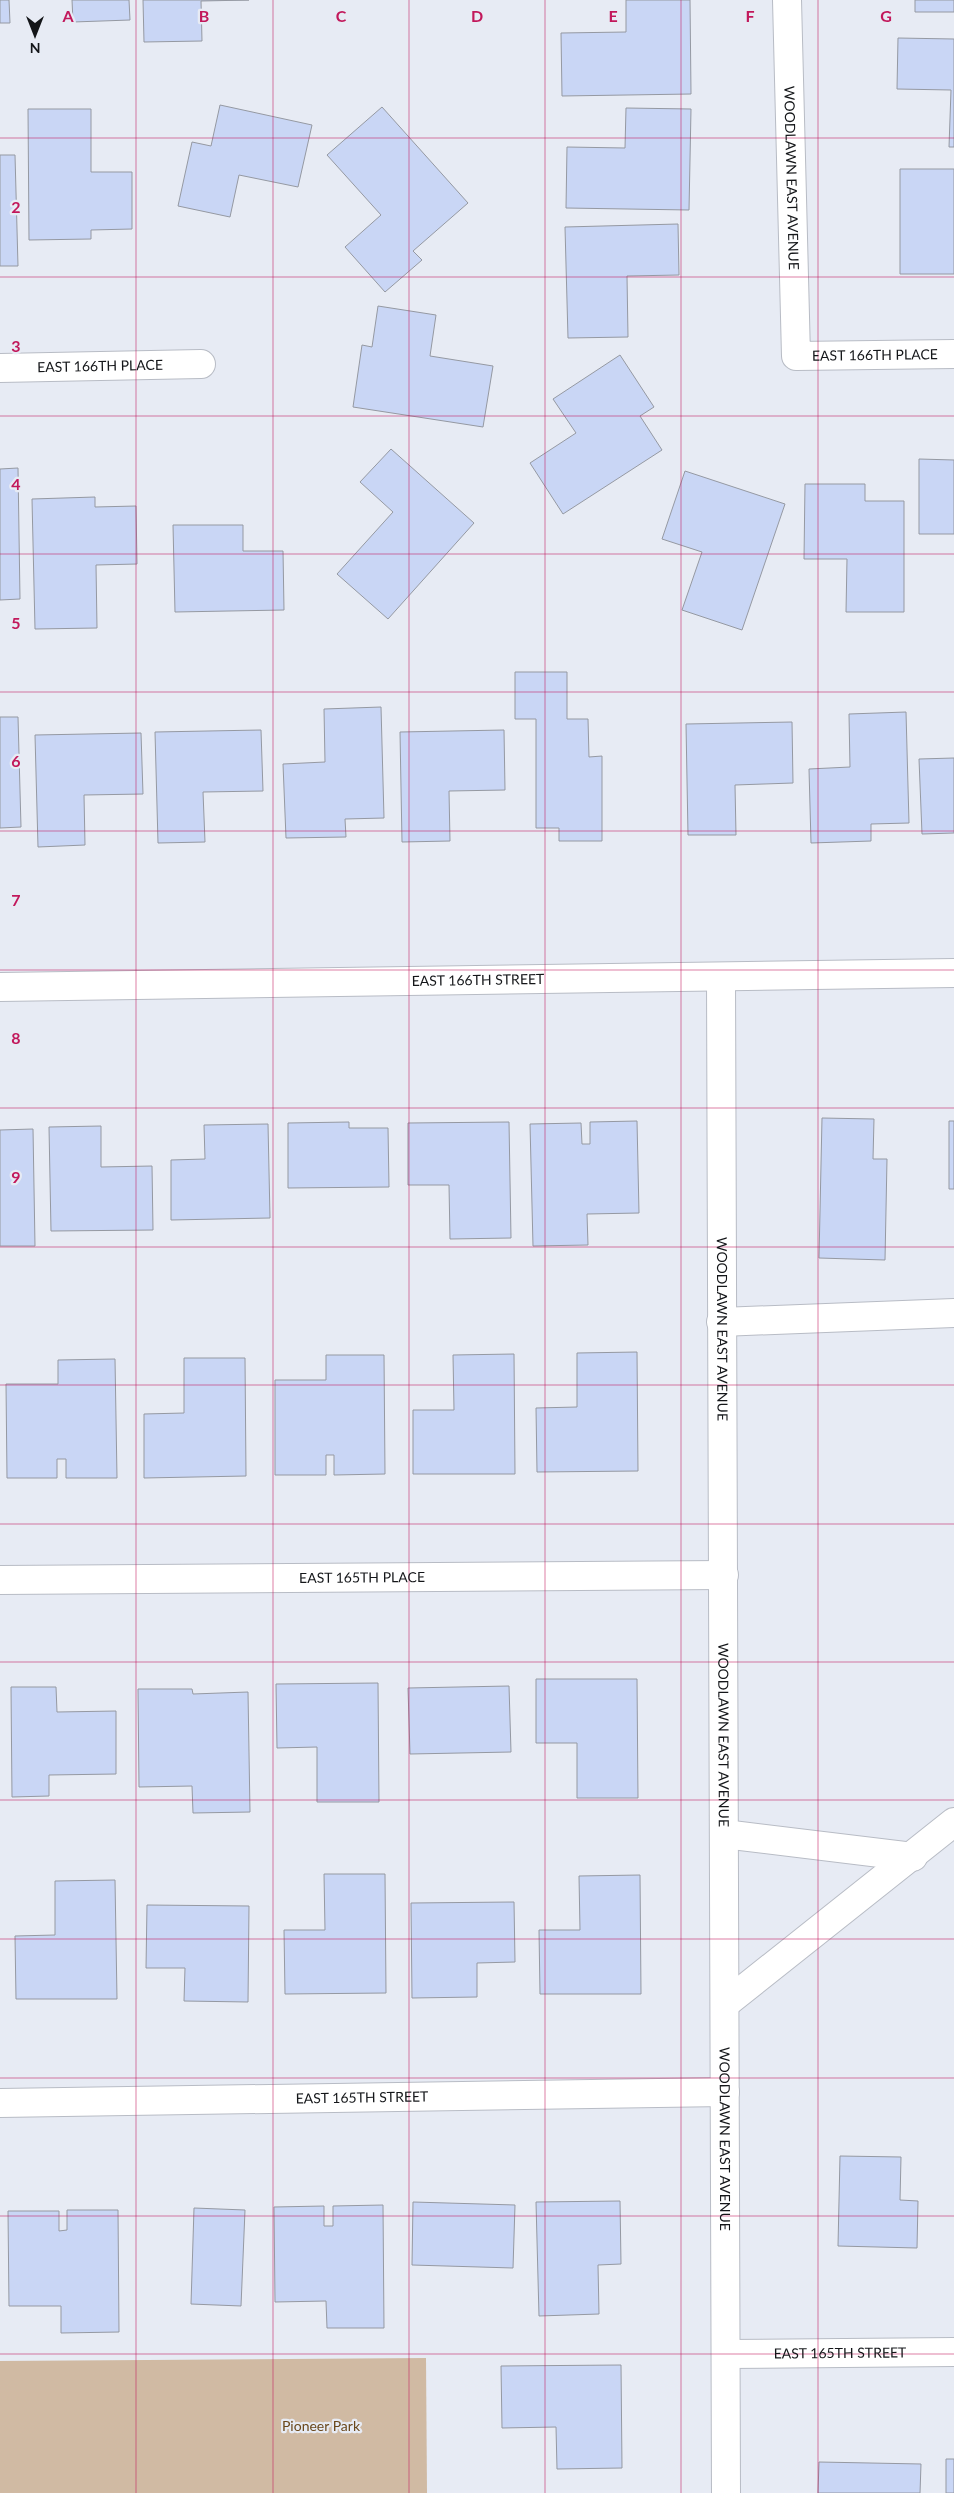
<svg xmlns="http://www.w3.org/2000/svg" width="954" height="2493" font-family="Lato,sans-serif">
	<rect width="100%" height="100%" fill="#e7ebf4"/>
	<!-- green -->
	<path fill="#d0baa3" d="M426,2358L427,2493H0V2361Z"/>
	<!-- building -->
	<path fill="#c9d6f5" stroke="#9599a2" d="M0,0H9L10,23H0Z
		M72,0H129L130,20L73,22Z
		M143,0H249L201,1L202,41L144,42Z
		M626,0H690L691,94L562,96L561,33L626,32Z
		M915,0H954V12H915Z
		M898,38L954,39V147H949L951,90L897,89Z
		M220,105L312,125L298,187L239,175L230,217L178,206L192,142L211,146Z
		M382,107L468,203L413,251L422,260L385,292L345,247L381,215L327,155Z
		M626,108L691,109L689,210L566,208L567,147L625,148Z
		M28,109H91V172H132V229L91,230V239L29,240Z
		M0,155H15L18,266H0Z
		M900,169H954V274H900Z
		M678,224L679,275L627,276L628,337L568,338L565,227Z
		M378,306L436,315L430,356L493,366L483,427L353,407L362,345L372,347Z
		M620,355L654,407L640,416L662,450L563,514L530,463L576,433L553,399Z
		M391,449L474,523L388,619L337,574L393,512L360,482Z
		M919,459L954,460V534H919Z
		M18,468L20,599L0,600V469Z
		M685,471L785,504L742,630L682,610L702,552L662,539Z
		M805,484H865V501H904V612H846L847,559H804Z
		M95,497V507L136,506L137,564L96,565L97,628L35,629L32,499Z
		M173,525H243V551H283L284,610L175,612Z
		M515,672H567V719H588L589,757L602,756V841H559V828H536V719H515Z
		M381,707L384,818L345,819L346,837L286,838L283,764L325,762L324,709Z
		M906,712L909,823L871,824V841L811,843L809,769L850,767L849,714Z
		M0,717H18L21,827L0,828Z
		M792,722L793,783L735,785L736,835H688L686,724Z
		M261,730L263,791L203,792L205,842L158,843L155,732Z
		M504,730L505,790L449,791L450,841L402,842L400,732Z
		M141,733L143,794L84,795L85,845L38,847L35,735Z
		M954,758V833L922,834L919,759Z
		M822,1118L874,1119L873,1159H887L885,1260L819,1258Z
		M637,1121L639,1213L587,1214L588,1245L533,1246L530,1124L581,1123L582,1144H590V1122Z
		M949,1121H954V1189H949Z
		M349,1122V1128H388L389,1187L288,1188V1123Z
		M509,1122L511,1238L450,1239L449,1185H408V1123Z
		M268,1124L270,1218L171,1220V1160L205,1159L204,1125Z
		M101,1126V1167L152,1166L153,1230L51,1231L49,1127Z
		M33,1129L35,1246H0V1130Z
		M637,1352L638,1471L537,1472L536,1408L577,1407V1353Z
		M514,1354L515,1474H413V1410H454L453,1355Z
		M326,1355H384L385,1474L334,1475V1455H326V1475H275V1380H326Z
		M184,1358H245L246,1476L144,1478V1414L184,1413Z
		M115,1359L117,1478H66V1459H57V1478H7L6,1384H58V1360Z
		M536,1679H637L638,1798H577V1743H536Z
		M378,1683L379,1802H317V1747L277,1748L276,1684Z
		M509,1686L511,1752L410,1754L408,1688Z
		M11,1687H56L57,1712L116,1711V1774L49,1775V1796L12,1797Z
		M138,1689H192L193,1694L248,1692L250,1812L193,1813L192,1786L139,1787Z
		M324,1874H385L386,1993L285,1994L284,1930H325Z
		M640,1875L641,1994H540L539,1930H580L579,1876Z
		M115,1880L117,1999H16L15,1936L55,1935V1881Z
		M514,1902L515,1962L477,1963V1997L412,1998L411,1903Z
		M147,1905L249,1906L248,2002L184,2001L185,1968H146Z
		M840,2156L901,2157L900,2200L918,2201L917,2248L838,2246Z
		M620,2201L621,2264L598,2265L599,2314L539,2316L536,2202Z
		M413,2202L515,2205L513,2268L412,2265Z
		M383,2205L384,2328H327L326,2301L275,2302L274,2207L324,2206V2226H333V2206Z
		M194,2208L245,2210L241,2306L191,2304Z
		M67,2210H118L119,2332L61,2333V2306H9L8,2211H59V2231L67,2230Z
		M621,2365L622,2468L557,2469L556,2427L502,2428L501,2366Z
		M946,2459H954V2493H946Z
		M819,2462L921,2464L920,2493H818Z"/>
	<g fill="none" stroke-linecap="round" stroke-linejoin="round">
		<!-- minor casing -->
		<g stroke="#b8bcc5" stroke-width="30">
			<g id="minor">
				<path id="s1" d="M787,0L796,356L954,354"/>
				<path id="s2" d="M0,368L201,364"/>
				<path id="s3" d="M721,977L726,2493"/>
				<path id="s4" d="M0,987L954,973"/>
				<path d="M721,1322L954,1313"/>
				<path id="s5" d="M0,1580L724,1575"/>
				<path d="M724,1834L913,1857"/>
				<path d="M725,2004L954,1822"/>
				<path id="s6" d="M0,2103L725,2092"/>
				<path id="s7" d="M726,2354L954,2352"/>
			</g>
		</g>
		<!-- minor -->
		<use href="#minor" stroke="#fff" stroke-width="28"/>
	</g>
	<!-- grid -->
	<path fill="none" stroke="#c2185b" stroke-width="1" stroke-opacity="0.55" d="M136,0V2493M273,0V2493M409,0V2493M545,0V2493M681,0V2493M818,0V2493M0,138H954M0,277H954M0,416H954M0,554H954M0,692H954M0,831H954M0,970H954M0,1108H954M0,1247H954M0,1385H954M0,1524H954M0,1662H954M0,1800H954M0,1939H954M0,2078H954M0,2216H954M0,2354H954"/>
	<g text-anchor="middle" stroke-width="4.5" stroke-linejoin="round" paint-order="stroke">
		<!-- street labels -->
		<g font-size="14" fill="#141619" stroke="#e7ebf4">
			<text dy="5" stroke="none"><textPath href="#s1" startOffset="178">WOODLAWN EAST AVENUE</textPath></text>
			<text dy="5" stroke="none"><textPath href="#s1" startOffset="435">EAST 166TH PLACE</textPath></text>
			<text dy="5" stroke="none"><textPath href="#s2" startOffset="100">EAST 166TH PLACE</textPath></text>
			<text dy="5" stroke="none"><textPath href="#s4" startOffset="478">EAST 166TH STREET</textPath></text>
			<text dy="5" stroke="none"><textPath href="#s3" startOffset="352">WOODLAWN EAST AVENUE</textPath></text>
			<text dy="5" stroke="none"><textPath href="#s5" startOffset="362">EAST 165TH PLACE</textPath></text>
			<text dy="5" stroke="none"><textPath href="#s3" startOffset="758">WOODLAWN EAST AVENUE</textPath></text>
			<text dy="5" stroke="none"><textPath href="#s6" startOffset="362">EAST 165TH STREET</textPath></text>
			<text dy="5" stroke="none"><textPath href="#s3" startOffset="1162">WOODLAWN EAST AVENUE</textPath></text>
			<text dy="5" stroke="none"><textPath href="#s7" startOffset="114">EAST 165TH STREET</textPath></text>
		</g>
		<!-- park labels -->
		<g font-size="14" fill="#6a481c" stroke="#e7ebf4">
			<text x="321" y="2431">Pioneer Park</text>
		</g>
	</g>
	<g font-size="16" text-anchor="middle" font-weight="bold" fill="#c2185b" stroke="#e7ebf4" stroke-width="4.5" stroke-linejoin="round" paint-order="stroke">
		<text x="68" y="22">A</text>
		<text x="204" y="22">B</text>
		<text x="341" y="22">C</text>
		<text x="477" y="22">D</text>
		<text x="613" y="22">E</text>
		<text x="750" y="22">F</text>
		<text x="886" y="22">G</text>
		<text x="16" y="213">2</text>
		<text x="16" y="352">3</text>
		<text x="16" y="490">4</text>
		<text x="16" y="629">5</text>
		<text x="16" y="767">6</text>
		<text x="16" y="906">7</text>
		<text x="16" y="1044">8</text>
		<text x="16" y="1183">9</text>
	</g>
	<!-- north arrow -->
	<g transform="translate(35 35) rotate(180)" stroke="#e7ebf4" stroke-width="4" paint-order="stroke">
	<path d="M0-4L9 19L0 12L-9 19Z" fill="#141619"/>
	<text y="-8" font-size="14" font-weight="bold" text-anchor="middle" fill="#141619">N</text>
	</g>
</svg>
